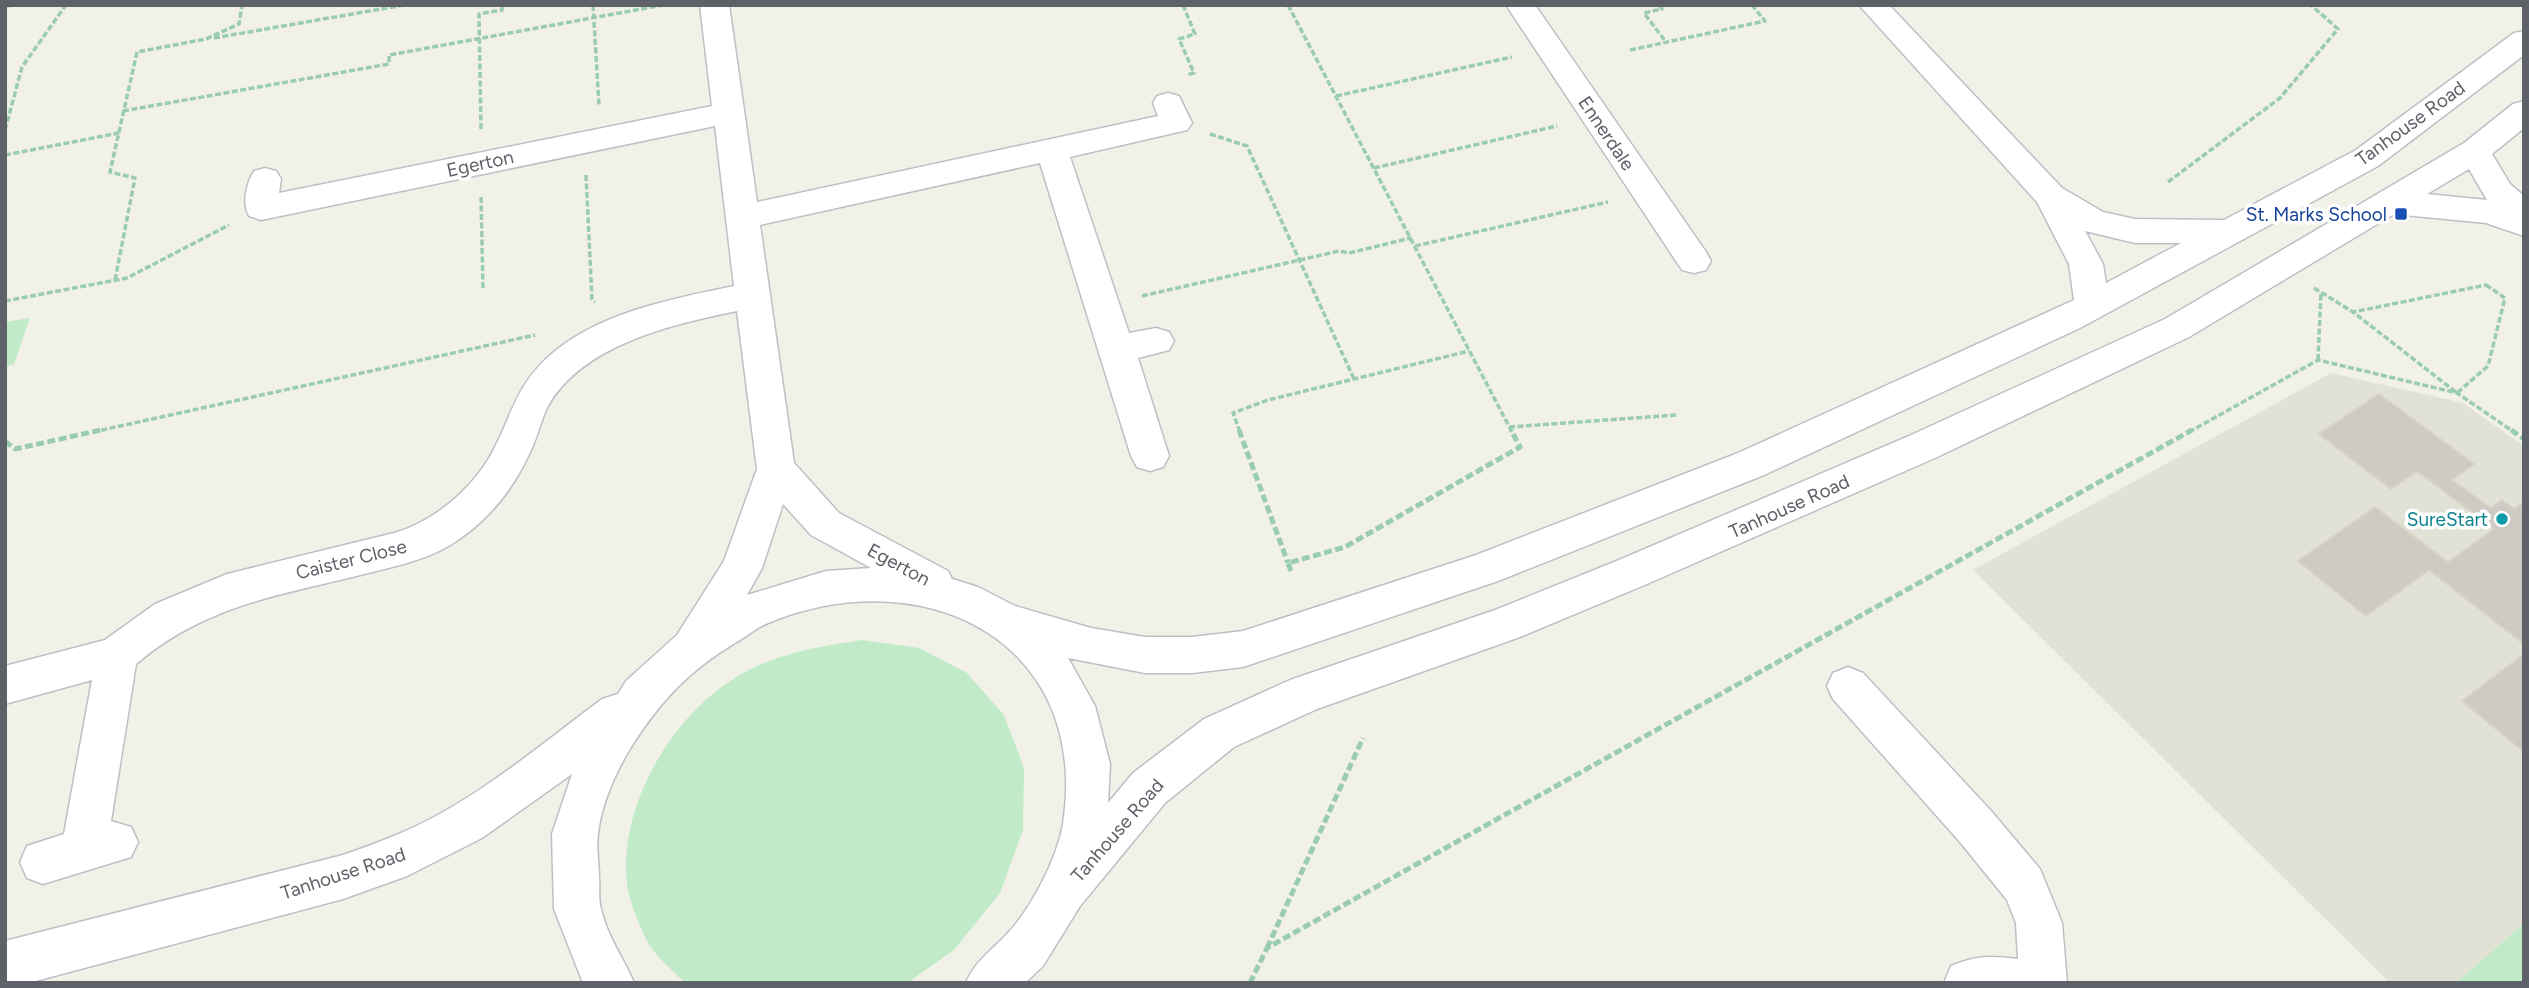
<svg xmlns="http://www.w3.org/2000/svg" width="2529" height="988" font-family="Figtree,sans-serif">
	<rect width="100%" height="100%" fill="#f2f1e7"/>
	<!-- education -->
	<path fill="#e2e1d5" d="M2331,373L2463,403L2524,446V923L2456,983H2390L1973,570Z"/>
	<!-- green -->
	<path fill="#c1ebc8" d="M30,318L14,364L5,367V322Z
		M862,640L919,648L967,673L1004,715L1024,768L1023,830L1000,893L954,950L907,983H685C673,970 653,955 646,939C639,924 629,900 627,884C618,803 675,710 745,672C783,652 821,646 862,640Z
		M2524,923V983H2456Z"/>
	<!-- building -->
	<path fill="#cdcbc3" stroke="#d7d4c4" stroke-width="2" d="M2379,394L2474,464L2452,480L2491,508L2502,500L2514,509L2524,502V644L2429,570L2366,616L2298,561L2375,507L2448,562L2494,529L2417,471L2391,489L2319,434Z
		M2524,654V752L2462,701Z"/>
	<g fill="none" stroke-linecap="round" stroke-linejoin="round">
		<!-- minor casing -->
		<g stroke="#bebfc6" stroke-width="3">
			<path id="minor" d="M700,5H729L757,202L1158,116L1153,103L1157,96L1168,93L1179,96L1192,123L1187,130L1070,157L1129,333L1156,328L1169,332L1174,341L1169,350L1138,358L1169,456L1163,467L1150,471L1137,467L1131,456L1040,163L760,225L794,463L839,513L948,571L952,579L978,587L1015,606L1091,628L1145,637H1192L1243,631L1476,555L1738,453L2074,300L2069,264L2037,202L1859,5H1889L2062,188L2103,212L2135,219L2224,220L2356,150L2514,33L2524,31V55L2378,166L2080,328L1764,475L1498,581L1243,667L1192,673H1145L1068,658L1095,706L1110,764L1108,803L1133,773L1204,719L1290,680L1495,610L1619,560L1909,436L2165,319L2464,143L2513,104L2524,101V128L2492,154L2510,184L2524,196V236L2486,223L2394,214L2189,337L1935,458L1647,584L1520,637L1317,709L1234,747L1165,803L1080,906L1043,966L1025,983H966C975,961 991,951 1007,934C1031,909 1057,859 1063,824C1091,640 923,559 768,623C756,628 746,637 735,643C689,671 662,699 633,744C617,769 601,804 598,834C596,848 599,863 599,877C600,887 598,900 601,909C607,936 624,959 634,983H583L554,909L552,834L572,774L482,838L407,876L343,899L28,983H5V941L343,855C360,849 377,843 394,836C471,805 536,748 602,699L618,694L626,681L677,635L724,561L757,469L737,311C674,324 583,344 548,406C541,419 538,436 531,450C513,491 484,526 445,548C419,562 388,568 360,575C276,596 204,606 136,664L111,821L131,827L138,842L131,857L43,884L27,878L20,862L27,846L64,834L92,680L5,704V666L105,640L155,604L227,574L394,533C434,522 475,487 494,449C512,414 516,387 547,358C596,313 671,299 734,286L715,126L261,220L249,216C242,203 246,184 254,171L265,168L276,171L281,179L279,193L712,106ZM2469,169L2487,200L2427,194ZM2085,231L2135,243H2181L2106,283L2103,264ZM783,504L811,535L871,568L826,571L747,595L762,568Z
				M1506,5H1535L1706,252L1711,261L1706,270L1694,273L1682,270Z
				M1848,667L1863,673L1992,812L2040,869L2062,923L2067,983H1944L1951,966C1977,955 1990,956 2018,959L2016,923L2007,900L1960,842L1833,699L1827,686L1833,673Z"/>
		</g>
		<!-- path-far1 -->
		<path stroke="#99ccb0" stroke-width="3.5" stroke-dasharray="6 2.5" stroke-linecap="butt" d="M593,5L599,106
			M1183,5L1195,34L1179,39L1194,73L1186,75
			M1288,5L1512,432
			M1659,5L1662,9L1644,13L1666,42
			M5,6L16,5
			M214,38L404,5
			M1630,50L1765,21L1752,5
			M1336,96L1512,57
			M123,111L389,64V55L663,5
			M481,129L479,14L502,10V5
			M5,130L22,67L66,5
			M1210,134L1247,146L1354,379
			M5,155L119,133
			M1374,168L1557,126
			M586,175L592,299L595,302
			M2168,182L2280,98L2338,29L2311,5
			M481,197L483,288
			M1415,246L1608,202
			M115,280L135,178L110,172L137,52L206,39L239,24L242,5
			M2486,285L2505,298L2488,366L2457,393L2353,312Z
			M2314,288L2353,312
			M1142,296L1339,251L1349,253L1411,238
			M5,301L127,278L229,225
			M2318,360L2321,293
			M1509,427L1676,415
			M93,432L535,335
			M1240,432L1233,413L1268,400L1469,351
			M2189,432L2318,360L2457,393L2514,432"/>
		<!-- path -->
		<path stroke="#99ccb0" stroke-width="5" stroke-dasharray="8 3.5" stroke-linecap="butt" d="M1239,430L1288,563
			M2511,430L2524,439
			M5,441L15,449L101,430
			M1291,571L1288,563L1345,547L1520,447L1511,430
			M1267,948L1363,738
			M1250,983L1267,948L2192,430"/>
		<!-- minor -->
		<use href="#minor" fill="#fff" fill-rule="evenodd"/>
	</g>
	<!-- markers -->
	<rect fill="#1a4fb4" stroke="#fff" stroke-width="2.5" x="2394" y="207" width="14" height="14" rx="3.5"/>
	<circle fill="#0f9aa8" stroke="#fff" stroke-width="2.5" cx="2502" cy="519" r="7"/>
	<g text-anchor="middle" stroke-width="7" stroke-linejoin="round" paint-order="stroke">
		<!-- street labels -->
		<g font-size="19" fill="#5e6168" stroke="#fff">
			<text transform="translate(2410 123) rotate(-36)" y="7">Tanhouse Road</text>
			<text transform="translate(1607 133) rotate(56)" y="7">Ennerdale</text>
			<text transform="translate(480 163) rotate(-12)" y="7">Egerton</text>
			<text transform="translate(1789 506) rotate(-24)" y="7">Tanhouse Road</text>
			<text transform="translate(351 559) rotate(-14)" y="7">Caister Close</text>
			<text transform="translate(899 564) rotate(28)" y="7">Egerton</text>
			<text transform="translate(1117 830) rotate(-49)" y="7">Tanhouse Road</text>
			<text transform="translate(343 873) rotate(-18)" y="7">Tanhouse Road</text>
		</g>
		<!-- transit labels -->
		<g font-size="19" fill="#164399" stroke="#fff" text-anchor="end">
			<text x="2387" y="221">St. Marks School</text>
		</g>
		<!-- culture labels -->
		<g font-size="19" fill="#0d838f" stroke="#fff" text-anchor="end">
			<text x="2488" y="526">SureStart</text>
		</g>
	</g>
	<!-- border -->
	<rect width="2529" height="988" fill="none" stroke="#5e6168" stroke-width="14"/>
</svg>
